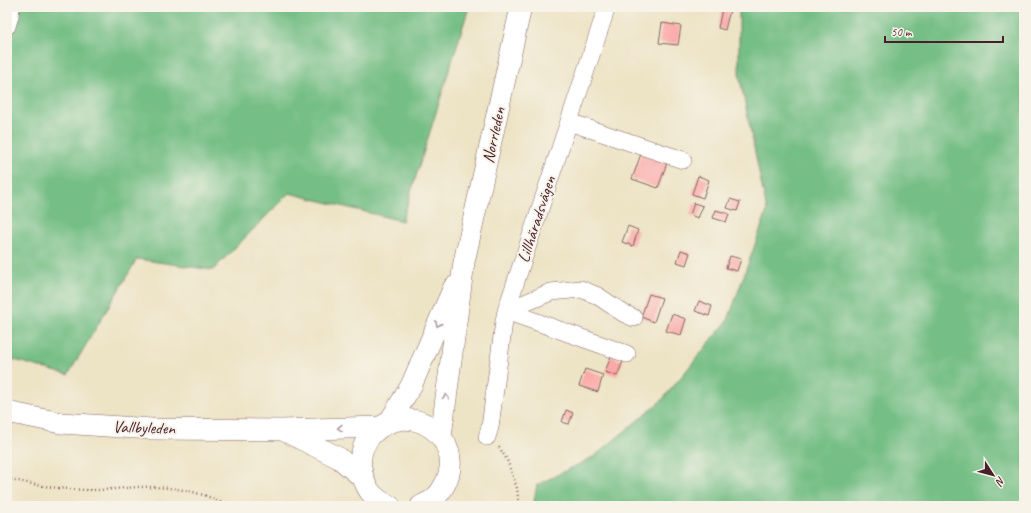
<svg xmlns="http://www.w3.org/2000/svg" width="1031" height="513" font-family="Caveat,sans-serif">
	<rect width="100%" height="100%" fill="#f7f3e8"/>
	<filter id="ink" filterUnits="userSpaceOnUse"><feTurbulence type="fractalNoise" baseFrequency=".025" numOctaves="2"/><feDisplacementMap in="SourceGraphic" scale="8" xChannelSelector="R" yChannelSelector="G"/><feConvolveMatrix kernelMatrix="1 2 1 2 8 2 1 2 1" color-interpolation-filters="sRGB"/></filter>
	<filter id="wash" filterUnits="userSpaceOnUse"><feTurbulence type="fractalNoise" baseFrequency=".012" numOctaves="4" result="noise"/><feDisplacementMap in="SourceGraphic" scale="16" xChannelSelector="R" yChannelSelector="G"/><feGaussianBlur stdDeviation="0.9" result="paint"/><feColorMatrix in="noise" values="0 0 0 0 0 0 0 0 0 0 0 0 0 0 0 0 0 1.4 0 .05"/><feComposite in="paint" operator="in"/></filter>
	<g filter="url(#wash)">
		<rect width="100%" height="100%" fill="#ede3c5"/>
		<!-- forest -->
		<path fill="#74be85" stroke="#5f6e58" d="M7,7H469L402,221L289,193L213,270L137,259L68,375L7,358Z
			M739,7H1024V506H533L537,485L595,456L662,400L728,320L767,211L739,74Z"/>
		<g id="blocks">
			<!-- building -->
			<path fill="#fba9a7" d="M722,9L730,10L725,30L718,28Z
				M662,23L681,26L678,45L659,43Z
				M642,151L668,160L658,188L632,179Z
				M698,176L709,180L703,198L692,194Z
				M730,199L740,202L737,211L727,208Z
				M694,203L703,206L698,218L690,215Z
				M716,210L729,214L726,222L713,218Z
				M628,226L638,230L633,246L622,242Z
				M681,250L690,253L686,265L677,262Z
				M730,256L741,259L737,271L726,268Z
				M649,294L662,298L654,322L641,317Z
				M699,301L712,306L709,316L695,311Z
				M672,314L686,319L681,335L666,331Z
				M611,356L623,361L617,376L605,372Z
				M585,369L603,375L598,392L579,386Z
				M566,410L573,413L569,424L562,422Z"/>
		</g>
	</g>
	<g filter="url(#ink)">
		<use href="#blocks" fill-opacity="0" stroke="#836461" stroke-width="1"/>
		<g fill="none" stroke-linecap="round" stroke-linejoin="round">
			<!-- minor casing -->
			<g stroke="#836461" stroke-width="18">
				<path id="minor" d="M7,26L10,16L11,7
					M569,122L683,160
					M627,354L506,311L551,292L581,289L598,296L623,313L634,318
					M487,437L490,427L504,321L506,311L607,7"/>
			</g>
			<!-- major casing -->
			<g stroke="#836461" stroke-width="22">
				<path id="major" d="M7,412L61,423L152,429L282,430L379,427
					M390,421L411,386L454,287
					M285,431L339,458L363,478
					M441,436L464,262L521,7
					M390,506C371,498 364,487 361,467C359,455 364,442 372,434C410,396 468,439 445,484C442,490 438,496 432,500C429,502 425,504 421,506"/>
			</g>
			<!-- path -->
			<path stroke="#836461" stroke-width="2.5" stroke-dasharray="1 3" stroke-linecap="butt" d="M499,447L507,460L517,488L519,506
				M7,478C36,486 65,490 95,490C114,490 134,486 153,487C178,488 205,492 227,506"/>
			<!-- minor -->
			<use href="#minor" stroke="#fff" stroke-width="17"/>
			<!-- major -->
			<use href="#major" stroke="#fff" stroke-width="21"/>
		</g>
		<!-- one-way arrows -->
		<defs><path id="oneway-chevron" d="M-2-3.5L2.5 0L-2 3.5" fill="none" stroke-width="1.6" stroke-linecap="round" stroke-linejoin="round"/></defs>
		<g stroke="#ae9aa0">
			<use href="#oneway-chevron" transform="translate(438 324) rotate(113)"/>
			<use href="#oneway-chevron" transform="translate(446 397) rotate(-82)"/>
			<use href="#oneway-chevron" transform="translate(340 428) rotate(178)"/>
		</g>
	</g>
	<g text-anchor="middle" stroke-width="4" stroke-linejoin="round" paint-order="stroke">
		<!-- street labels -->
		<g font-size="17" fill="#4a1f2b" stroke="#f7f3e8">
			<text transform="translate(493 135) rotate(-78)" y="6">Norrleden</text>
			<text transform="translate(536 219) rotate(-72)" y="6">Lillhäradsvägen</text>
			<text transform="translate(144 427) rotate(2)" y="6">Vallbyleden</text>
		</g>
	</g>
	<!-- margin -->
	<rect width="1031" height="513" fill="none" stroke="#f7f3e8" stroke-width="24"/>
	<!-- north arrow -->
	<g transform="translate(993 475) rotate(126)" stroke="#f7f3e8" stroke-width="3" paint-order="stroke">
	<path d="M0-3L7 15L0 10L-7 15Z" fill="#4a1f2b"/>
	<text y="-6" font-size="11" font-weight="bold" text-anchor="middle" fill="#4a1f2b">N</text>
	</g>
	<!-- scale -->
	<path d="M885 36v6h118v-6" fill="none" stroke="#4a1f2b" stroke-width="2"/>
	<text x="891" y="36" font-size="12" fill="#4a1f2b" stroke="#f7f3e8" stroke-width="3" paint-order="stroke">50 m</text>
</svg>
